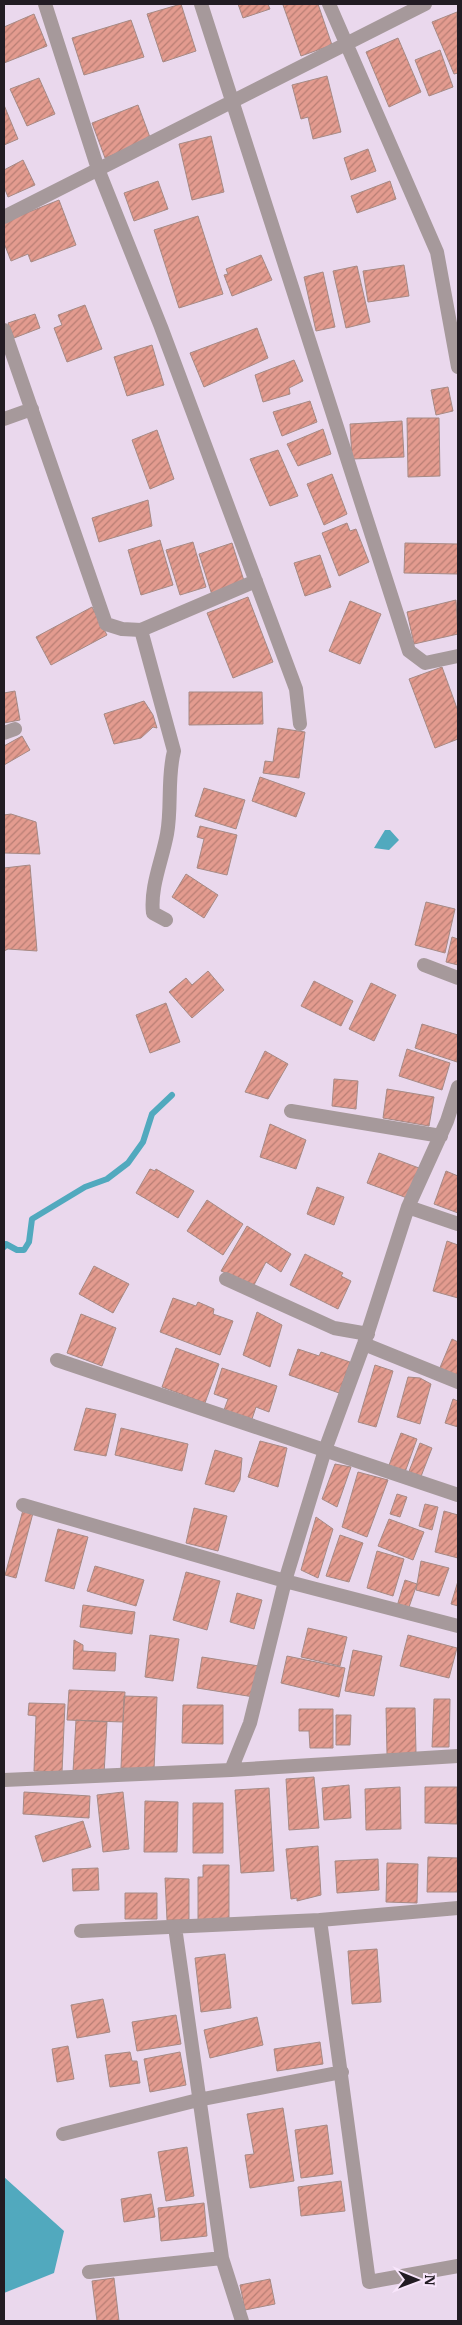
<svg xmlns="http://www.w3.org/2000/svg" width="462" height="2325" font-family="'IBM Plex Serif',serif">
	<defs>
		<pattern id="building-hatch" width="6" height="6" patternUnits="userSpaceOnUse" patternTransform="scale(1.25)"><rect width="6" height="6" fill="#e39b8f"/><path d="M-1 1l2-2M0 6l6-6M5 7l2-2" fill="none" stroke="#b87e74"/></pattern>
	</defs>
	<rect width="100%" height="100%" fill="#ead8ed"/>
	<!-- water -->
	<path fill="#51a9be" d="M385,830H390L399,840L389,850L374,848Z
		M4,2177L64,2231L54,2273L4,2293Z"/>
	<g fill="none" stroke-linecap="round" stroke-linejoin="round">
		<!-- stream -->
		<path stroke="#51a9be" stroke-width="6" d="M4,1247L6,1244L17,1250H24L29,1242L32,1219L85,1187L107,1179L128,1163L143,1142L152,1114L172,1095"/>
	</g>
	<!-- building -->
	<path fill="url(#building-hatch)" stroke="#a68a85" d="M181,4L196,51L163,62L147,14Z
		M238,4H268L270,9L243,18Z
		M286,4H318L332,45L301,56L283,5Z
		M457,12L458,73L454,74L432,22Z
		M34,14L47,46L4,63V27Z
		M131,20L144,57L84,75L72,38Z
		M398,38L421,92L389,107L366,52Z
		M440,50L453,87L429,96L415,60Z
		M327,76L341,132L313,139L308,117L301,119L292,85Z
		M39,78L55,114L27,126L10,89Z
		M4,105L18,139L4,145Z
		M138,105L151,140L105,158L92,123Z
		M211,136L224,192L192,200L179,144Z
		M368,149L376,171L351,180L344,158Z
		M23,160L35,185L8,197L4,187V170Z
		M158,181L168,209L134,221L124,193Z
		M390,181L396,199L357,213L351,196Z
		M59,200L76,245L31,262L28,254L11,261L4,243V222Z
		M198,216L223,294L179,308L154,230Z
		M261,255L272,280L232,296L224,275L228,274L226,269Z
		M404,265L409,296L368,302L363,271Z
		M357,266L370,322L346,328L333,271Z
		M323,272L335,327L316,331L304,277Z
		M85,305L102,349L67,362L54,328L62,325L58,315Z
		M35,314L40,328L14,338L8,323Z
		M257,328L268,358L204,387L190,353Z
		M152,345L164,385L127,396L114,357Z
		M294,360L303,381L289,388L290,394L263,402L255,375Z
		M448,387L453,411L436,415L431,390Z
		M310,401L317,422L282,436L273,412Z
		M407,418H439L440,476L408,477Z
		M402,421L404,457L352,459L350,424Z
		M323,429L331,454L298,466L287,444Z
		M157,430L174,479L150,489L132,440Z
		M278,450L298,496L270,506L250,459Z
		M332,474L347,514L324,525L307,484Z
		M148,500L152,526L99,542L92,518Z
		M347,523L350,531L356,529L369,562L339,576L322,533Z
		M160,540L173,585L141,595L128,550Z
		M193,542L206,587L180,595L166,550Z
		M232,543L245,584L212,595L199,554Z
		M405,543L458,544V574L404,573Z
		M320,555L331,587L305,596L294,563Z
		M248,597L273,662L233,678L207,613Z
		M456,600L458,634L414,644L407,612Z
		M350,601L381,614L360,664L329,651Z
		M92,607L107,635L51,665L36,637Z
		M442,667L458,711V739L435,748L409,679Z
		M15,691L20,720L4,723V693Z
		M189,692H262L263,724L189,725Z
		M144,701L153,715L157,728L153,727L141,738L114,744L104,714Z
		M278,728L305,732L299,778L263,773L265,761L273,762Z
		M22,736L30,750L4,765V746Z
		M260,777L305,793L296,817L252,801Z
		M204,788L245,800L236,829L195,816Z
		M11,814L36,822L40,854L4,853V815Z
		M200,826L237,835L227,875L197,868L204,839L197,837Z
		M30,865L37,951L8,949L4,951V868Z
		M186,874L218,895L204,918L172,897Z
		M426,902L455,909L445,953L415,945Z
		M452,937L458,939V965L446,962Z
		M208,971L224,990L192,1018L169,992L186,978L192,985Z
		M314,981L353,1001L341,1026L301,1006Z
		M371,983L396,995L374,1041L349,1029Z
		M166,1003L180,1042L150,1053L136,1015Z
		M422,1024L458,1035L457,1062L415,1048Z
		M407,1049L450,1063L442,1090L399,1076Z
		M265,1051L288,1064L268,1099L245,1092Z
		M334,1079L358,1081L356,1109L332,1106Z
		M387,1089L434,1097L429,1126L383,1118Z
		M270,1124L306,1140L296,1169L260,1157Z
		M379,1153L419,1168L407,1198L367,1183Z
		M150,1169L155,1171L156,1169L194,1191L178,1218L136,1193Z
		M446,1171L458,1176V1213L434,1204Z
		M317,1187L344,1197L334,1225L307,1214Z
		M207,1200L243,1224L223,1255L187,1231Z
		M247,1226L291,1254L281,1272L266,1262L254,1285L221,1271Z
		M447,1241L458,1245V1298L433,1291Z
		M305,1254L343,1273L341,1276L351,1281L338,1309L290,1285Z
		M94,1266L129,1284L113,1313L79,1294Z
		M173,1298L196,1306L198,1302L214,1309L213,1314L233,1321L220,1355L160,1332Z
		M257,1312L282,1325L270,1367L243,1355Z
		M81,1314L116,1328L102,1366L67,1353Z
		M452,1339L458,1342V1378L439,1370Z
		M176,1348L219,1364L205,1403L162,1387Z
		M298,1349L319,1356L321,1352L350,1362L339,1393L289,1375Z
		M375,1365L393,1371L376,1427L358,1422Z
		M222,1368L277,1386L269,1412L256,1407L252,1419L224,1410L228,1399L214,1394Z
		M408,1377L420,1378L431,1384L420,1424L397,1417Z
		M453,1399L458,1401V1427L445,1423Z
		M86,1408L116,1414L106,1456L74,1450Z
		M121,1428L188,1444L182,1471L115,1455Z
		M401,1433L417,1439L404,1475L388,1468Z
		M260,1441L287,1448L278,1487L248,1477Z
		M420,1443L432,1448L420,1479L408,1474Z
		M215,1450L242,1458L240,1480L234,1492L205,1484Z
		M335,1464L351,1467L337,1507L322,1499Z
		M358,1472L388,1480L367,1537L342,1527Z
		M397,1494L407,1497L400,1517L390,1514Z
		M425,1504L438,1507L432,1530L419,1526Z
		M194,1508L227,1516L218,1551L186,1543Z
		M23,1510L33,1513L16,1578L5,1575Z
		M444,1511L458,1515V1558L435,1552Z
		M316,1517L333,1529L318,1578L301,1570Z
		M389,1519L424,1532L413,1560L378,1546Z
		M58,1529L88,1537L74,1589L45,1581Z
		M340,1535L363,1543L349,1582L326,1576Z
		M377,1551L404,1559L393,1596L367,1588Z
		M421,1561L449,1568L439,1596L416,1590Z
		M95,1566L144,1580L136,1606L87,1591Z
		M186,1572L220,1581L207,1630L173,1620Z
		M405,1580L417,1584L408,1610L397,1606Z
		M458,1581V1606L451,1604Z
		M237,1593L262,1600L254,1629L230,1622Z
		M83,1605L135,1612L132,1634L80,1627Z
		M308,1628L347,1637L340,1666L301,1657Z
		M150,1635L179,1639L173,1681L145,1677Z
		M408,1635L457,1648L449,1678L400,1666Z
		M74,1640L83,1645V1651L116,1653L115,1671L73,1669Z
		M353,1650L382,1656L374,1696L345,1691Z
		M287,1656L345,1668L339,1697L281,1683Z
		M202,1657L259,1666L254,1697L197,1688Z
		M69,1690L125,1692L123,1722L67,1720Z
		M124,1696L157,1697L154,1770L121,1768Z
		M434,1699H450L449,1747H432Z
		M29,1703L65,1704L62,1772L34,1771L36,1716L28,1715Z
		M183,1705H223V1744L182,1743Z
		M386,1708H415L416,1753L387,1754Z
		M299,1709H333V1748H310L309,1731H299Z
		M336,1715H351L350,1745H336Z
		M76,1720L107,1722L104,1774L73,1772Z
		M314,1777L319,1828L289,1830L286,1779Z
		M349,1785L351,1818L324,1820L322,1788Z
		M400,1787L401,1829L366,1830L365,1789Z
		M425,1787H457V1824L425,1823Z
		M269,1788L274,1871L241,1873L235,1790Z
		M24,1792L90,1796L89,1818L23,1814Z
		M123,1792L129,1849L103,1852L97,1795Z
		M145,1801L178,1802L177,1852H144Z
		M193,1803H223V1853H193Z
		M83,1821L91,1847L43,1862L35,1836Z
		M318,1846L321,1895L297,1901V1898L291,1899L286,1849Z
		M428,1857L458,1858V1892H427Z
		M378,1859L379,1890L337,1893L335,1861Z
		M387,1863L418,1864L417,1903L386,1902Z
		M203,1865H229V1921H198V1877H203Z
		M98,1868L99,1890L73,1891L72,1869Z
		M165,1878L189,1879V1920H167Z
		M125,1893H157V1919H125Z
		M377,1949L381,2002L352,2004L348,1951Z
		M225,1954L231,2008L201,2012L195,1958Z
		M103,1999L110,2032L77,2038L71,2005Z
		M176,2015L181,2044L137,2051L132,2022Z
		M257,2017L263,2045L210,2058L204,2030Z
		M320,2042L323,2064L277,2071L274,2049Z
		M68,2046L74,2079L57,2082L52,2049Z
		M130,2052L132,2061H137L140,2083L110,2087L105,2055Z
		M180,2052L186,2085L150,2092L144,2059Z
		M283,2108L294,2181L250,2188L245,2155L254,2154L247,2114Z
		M327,2125L333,2174L301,2178L295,2130Z
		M187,2147L194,2196L166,2201L158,2152Z
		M341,2181L345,2211L301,2216L298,2187Z
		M151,2194L155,2217L124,2222L121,2199Z
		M204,2203L207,2236L161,2241L158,2208Z
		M114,2278L119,2321H97L92,2281Z
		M270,2279L275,2304L245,2310L240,2285Z"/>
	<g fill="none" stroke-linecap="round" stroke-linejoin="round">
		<!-- minor -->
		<path stroke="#a6999b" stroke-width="14" d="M45,4L98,169L161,327L296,689L300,724
			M201,4L409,651L425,663L458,656
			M329,4L437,252L458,367
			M4,217L425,4
			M4,330L106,624L122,629L141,630L256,581
			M4,419L32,409
			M141,630L174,751C167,778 172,807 167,834C162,861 150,887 153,913L166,920
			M4,733L15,729
			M424,965L458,978
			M291,1111L441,1136
			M408,1207L458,1224
			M226,1279L334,1328L368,1334
			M364,1344L458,1382
			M57,1360L458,1495
			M23,1505L285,1581L458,1626
			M231,1770L250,1723L285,1581L325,1450L364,1344L408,1207L447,1121L458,1087
			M4,1780L231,1770L458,1756
			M320,1920L369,2282L458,2266
			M175,1927L222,2258L242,2321
			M81,1931L320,1920L458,1908
			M63,2134L198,2100L342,2072
			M89,2272L222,2258"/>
	</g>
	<!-- border -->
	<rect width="462" height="2325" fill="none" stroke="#221c23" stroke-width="10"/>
	<!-- north arrow -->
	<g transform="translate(417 2280) rotate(91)" stroke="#f8e5fb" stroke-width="4" paint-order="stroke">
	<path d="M0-4L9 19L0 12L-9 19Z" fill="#221c23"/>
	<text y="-8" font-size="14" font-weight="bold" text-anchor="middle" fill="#221c23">N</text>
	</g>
</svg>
